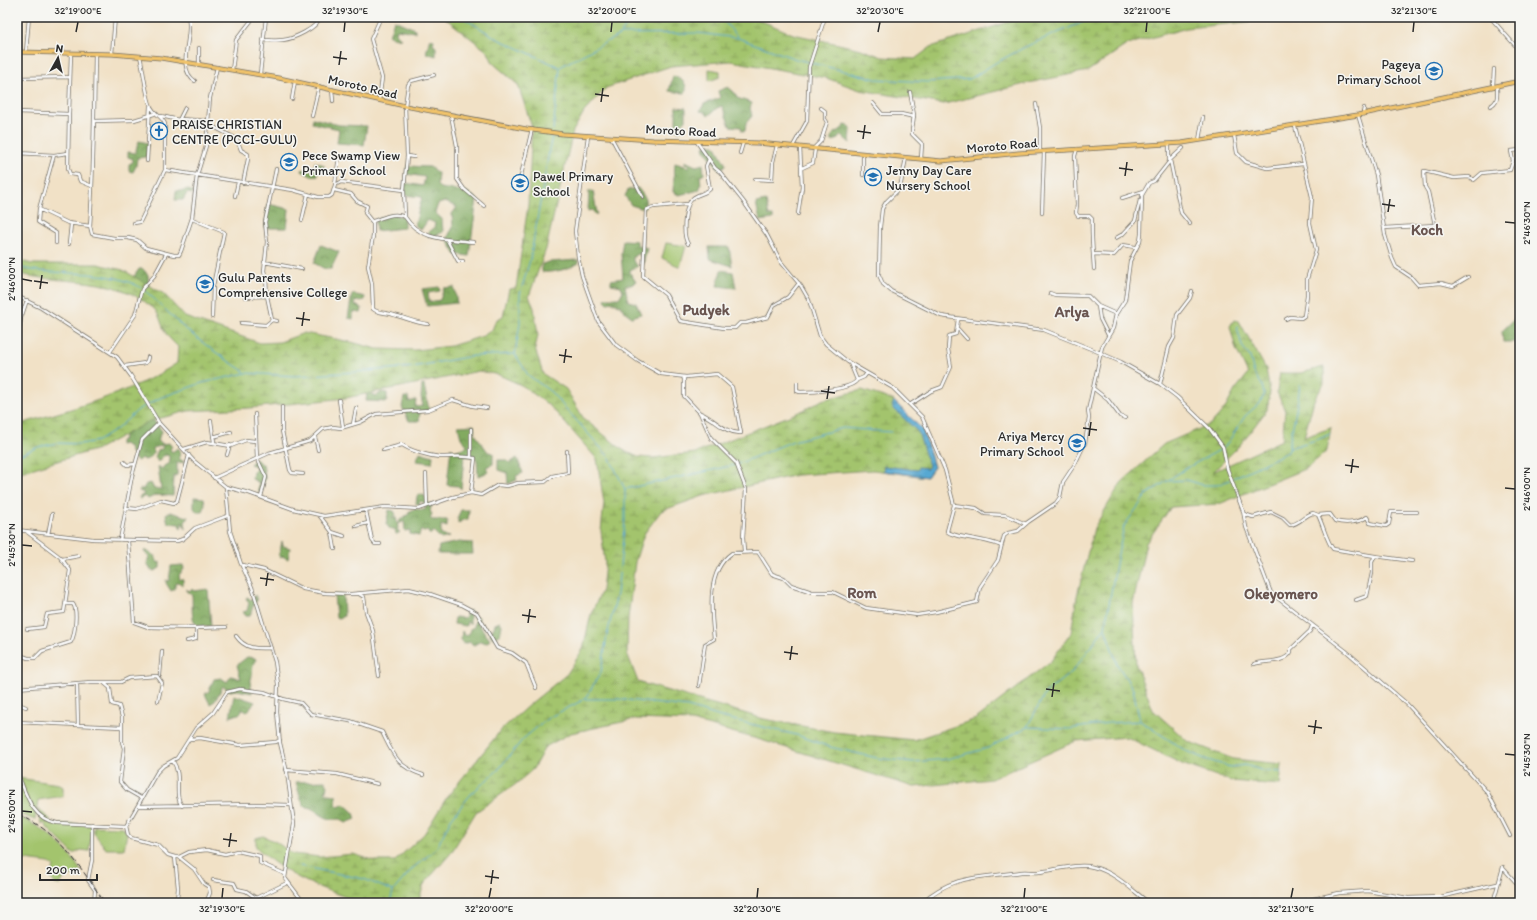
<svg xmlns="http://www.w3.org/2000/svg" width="1537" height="920" font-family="Itim,sans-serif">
	<defs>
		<pattern id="forest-crowns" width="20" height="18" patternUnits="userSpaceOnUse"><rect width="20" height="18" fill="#82aa60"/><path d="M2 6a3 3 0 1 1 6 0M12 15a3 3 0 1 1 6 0" fill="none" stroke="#6b8b4f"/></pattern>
		<pattern id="wetland-marsh" width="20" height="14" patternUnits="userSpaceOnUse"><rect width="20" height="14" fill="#a3c46d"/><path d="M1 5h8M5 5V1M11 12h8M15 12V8" fill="none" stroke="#859f5a"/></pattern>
		<pattern id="water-waves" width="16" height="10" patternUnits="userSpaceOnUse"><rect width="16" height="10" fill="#57a8d2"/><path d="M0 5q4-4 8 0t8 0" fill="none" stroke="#4889ab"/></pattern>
	</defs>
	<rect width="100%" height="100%" fill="#f6f6f2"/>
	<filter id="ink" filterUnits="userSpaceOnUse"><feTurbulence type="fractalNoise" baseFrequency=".025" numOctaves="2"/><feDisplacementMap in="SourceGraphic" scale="8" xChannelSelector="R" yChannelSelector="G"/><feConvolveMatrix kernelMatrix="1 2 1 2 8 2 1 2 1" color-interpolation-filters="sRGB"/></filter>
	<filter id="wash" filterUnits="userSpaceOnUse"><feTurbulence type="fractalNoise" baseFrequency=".012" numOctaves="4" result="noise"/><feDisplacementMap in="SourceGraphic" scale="16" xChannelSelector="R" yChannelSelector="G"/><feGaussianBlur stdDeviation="0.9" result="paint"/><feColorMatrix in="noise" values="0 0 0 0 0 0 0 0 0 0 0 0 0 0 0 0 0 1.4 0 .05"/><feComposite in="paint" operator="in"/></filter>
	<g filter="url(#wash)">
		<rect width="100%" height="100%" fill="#f1e1c6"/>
		<!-- grass -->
		<path fill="#a3c46d" stroke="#67784c" d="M709,69L720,71V77L709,81Z
			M666,243L686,246L680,267L662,258Z
			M17,778L59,784L63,787V796L38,800L35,820L17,813Z
			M38,809L51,820L46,822L56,824H90L92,829L89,851L81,850L73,854C65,844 49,832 44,823L41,824Z
			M17,816C45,828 65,845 81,871L63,879L60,885L55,884L51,878L54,866L49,863L17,859Z
			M94,826L123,827L127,833L124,849H106L94,833Z"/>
		<!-- forest -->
		<path fill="url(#forest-crowns)" stroke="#566a46" d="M394,20L415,29V32L397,29L396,33L401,39L389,36Z
			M430,38L434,40L433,44L436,47V56L426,53Z
			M673,76C681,78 689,84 685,93L669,91Z
			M728,87L734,92L737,98L752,103L750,108L752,116L746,123L745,131H742L741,127L730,126L722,106L717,108L708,116L705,112L700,111L704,104L720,98L718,91Z
			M676,107L686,108V120L682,124L683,129L679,131L676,129Z
			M313,118L339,125L367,126L364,145L337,143L339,129L312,123Z
			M845,125L849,126L851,130L850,143L841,135L837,140L832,141L831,137C835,131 839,133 845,125Z
			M139,141L148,143L146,157L137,158L136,166L133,172L129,171V164L133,162V159L128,157V152L135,153Z
			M706,145H715L726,165L720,170L705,150L704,147Z
			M685,161L696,166L703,164L704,174L700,176L701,185L699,190L679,195L673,192L675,163L688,167L689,165L685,163Z
			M315,162L324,165V167H317L318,176H311L302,171V170L308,169L313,172Z
			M407,166L430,167L438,173L437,185L440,188L467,192L477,199L469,256L455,254L447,239L453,226L452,214L457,207L445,202L438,204L435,213L442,219L443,232L432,237L428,232L434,228L435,223L428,220L421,230L415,225L422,197L404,195L405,183L423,186L425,177L406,174Z
			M638,188L646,199L644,209L631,205L625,196L628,190Z
			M186,189L193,192V194L187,193L183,200H175L176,191H184Z
			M589,191H593L597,213L596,215L592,210L588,211Z
			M766,201L769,216H773V219L760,221L756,203Z
			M268,204L289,209L287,228H265Z
			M394,214L404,217V228L376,231L375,222L380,218Z
			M623,240L637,241V245L647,248L643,265L642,258L638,253L633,257V261L638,266L630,270V273L636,282L631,285H625L628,301L636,303L641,314L632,317L624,311L621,306L612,302L608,303L605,300L606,298H619L623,291L621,286L611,284V280L623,278L621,254Z
			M321,245L339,252L331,269H325L314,263Z
			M709,247H729L732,266L710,259Z
			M578,260L579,263C569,269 554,273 542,272V264L549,262Z
			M139,269H143L148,275L149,287L133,278Z
			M721,270L733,272L736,288L717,286Z
			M439,287L440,291L428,293L429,302L440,300L444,288L454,287L457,303L427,306L422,289Z
			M352,294L365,297V300L355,302V305L362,308L361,313L353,312V319L348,318Z
			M1520,314V342H1503L1502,331Z
			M422,385H424L429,410L420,412L419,421H409L402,407L404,397H408L409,402L416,400L415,407L423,406L421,397Z
			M367,392L376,396L382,392L387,393V402L366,401Z
			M151,417L162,431L160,434L158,441L162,443L161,446L153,448C154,455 151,458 145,460L141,458L138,461L133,457L135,453L130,452L129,447L124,444L120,445V441L123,440L125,433H130L129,429Z
			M474,425L475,434L488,452L493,453V464L486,467L489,472L478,476L477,460L474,456L464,457L461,489L458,486L447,485L451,447L455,451L468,446L461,438L458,426Z
			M169,443L172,447L170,449L172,452L178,448L180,450L179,459L185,462L177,463V475L174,476L173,496L156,495L148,499L145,496L140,499L139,497L143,495L144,493L139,491L140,489H143L146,484L151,483L154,489H161L158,466L162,469L164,466L169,464L170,459L168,455L163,456L158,462L155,457L158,450L162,449L163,444Z
			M420,452L433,456L432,463L416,461Z
			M517,458L523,473L516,476L517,480L508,484L507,473L498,470V460H506L510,463Z
			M256,459L261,464H263L265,478L260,493L258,491L259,485L258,482L252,479L253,471L258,467L250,464Z
			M420,494L425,496L427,503L432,504L430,511L432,514L430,518L432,520H447V527L441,525V535L449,537L441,539L433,531L431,534H429L428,531L423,532L421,530L419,536L410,534V530L405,531L404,521L399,524L400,520L410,513L408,512L415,509L425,510L426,506L422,501L419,502L420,505L416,504L417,496Z
			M194,497L204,498L205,505L203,512H197L194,508Z
			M389,510L394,511L396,515L392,518L395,519L396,517L398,528L397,530L400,532L397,534H396L395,529H390L386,524Z
			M461,510H469L468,519L460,521V523H458V516Z
			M170,512L188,517L185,522L186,529L182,522L181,529L179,524L168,523L166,514Z
			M282,541L283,546L290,548L288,559L282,556L281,558L279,557Z
			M459,542L472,543L473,554H438L439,546Z
			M145,550L154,555L158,563L160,562V568L154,571L150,569L147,563L149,556L144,552Z
			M183,565L184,569L179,575L180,580L182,578L183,580V585L178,582L175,584V589L171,591L166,583V580L169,581L171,566Z
			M187,589L189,591L192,589L194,591L208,589L211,626H197C190,618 193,605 192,595L186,591Z
			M255,595L257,601L254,603L250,616H246L243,612L247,611L249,603L246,598L248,597L251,600Z
			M334,595H343L344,616L339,618L336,617Z
			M470,610V625L467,621L466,626L454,624L455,617L464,618L466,616V613Z
			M476,617H479L478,623L490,640L486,643L481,641L474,645L469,642L463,644L461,639L462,631L465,636L469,634L470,629L474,627Z
			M500,622L502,625L500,635L493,638L490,634L491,630H493L495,624Z
			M247,657L255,658L256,660C250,667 254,675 250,682L252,693L237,690L230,691L223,686L215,701L210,704L205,694L209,691L214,679L221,678L227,682L231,676L241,679L237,665Z
			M234,695L255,702L247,712L242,709L241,713L230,717Z
			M325,781L328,786L325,791L327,794L336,795V804L339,807L344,804L354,813L356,819L346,823L340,819C320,821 320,809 304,806L300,797L296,782Z"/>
		<!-- wetland -->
		<path fill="url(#wetland-marsh)" stroke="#67784c" d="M444,17H509L514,19L520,17H752L793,34L861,49L882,57L915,59L931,47L1024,17H1294L1187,28L1128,44L1088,71L1033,82L944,104L860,90L826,78L731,61L671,66L606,88L584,112L573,131L546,249L529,296L534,308L538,335L535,349L543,374L566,389L584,419L623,450L638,457L652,458L696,453L804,410L822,400L862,390L893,400L923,430L934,467L927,477L873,470L797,475L703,496L661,511L644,534L635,562L628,618L627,653L638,682L764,719L834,732L914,740L976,719L1051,661L1071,633L1077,596L1094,528L1121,483L1164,444L1211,424L1226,407L1235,390L1248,374L1236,349L1230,326L1234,320L1239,321L1266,369L1270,392L1267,410L1239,446L1213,472L1282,440L1285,411L1277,392L1280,373H1301L1324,367V384L1314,400L1304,437L1331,428L1327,451L1307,468L1219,504L1171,507L1146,543L1133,604L1136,665L1153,710L1187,741L1233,759L1282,764L1280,785L1231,781L1182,764L1127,737L1076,741L991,779L914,787L761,740L692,721L636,719L571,733L545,747L533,769L516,784L476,812L451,853L424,884L418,903H358L357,901C317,887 287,877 256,847V838L263,836L276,842L293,854L320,857L353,854L375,861H395L424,834L447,797L501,730L530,704L567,674L583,649L591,614L602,590L605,563L601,531L604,503L597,459L550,406L523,386L499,375L479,371L346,398L250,408L188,411L150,421L98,449L17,473V425C70,409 131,394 177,363L178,347C174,343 170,339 167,335C162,328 161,318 156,311C153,307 147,304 144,301C106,275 58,285 17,273V260L32,264H98L123,270L164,294L185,317L260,343L280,342L304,333L351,342L377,349L415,350L451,346L483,336L492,330L496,320L503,316L509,289L516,288L528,205L532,127L518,85L493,63L488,52Z"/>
		<!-- water -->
		<path fill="url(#water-waves)" stroke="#416a7e" d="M894,401L923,430L934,467L927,477L883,471L884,466L917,470L918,467L926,468V470L929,466L918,432L892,407Z"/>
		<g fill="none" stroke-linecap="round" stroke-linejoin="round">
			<!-- stream -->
			<path stroke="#57a8d2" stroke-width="1" d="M462,17L498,39L559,67
				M720,17L738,37
				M621,33L632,17
				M560,67L621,34L697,33L738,38L796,59L876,79L927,82L970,79L995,63L1027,46L1083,22L1102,17
				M553,130L560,68
				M17,267C55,277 97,268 134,284C148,290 169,314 182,326C202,343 223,358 245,372
				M1289,447C1292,426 1298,406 1300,385
				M17,456L38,447L57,443L80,444L98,441L117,429L139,409L162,397L202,383L246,373L295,376L356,372L412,367L473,356L515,354
				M738,464L793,441L843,428L891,432
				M1233,478L1288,452L1289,448L1319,439L1330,434
				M1167,481L1185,469L1225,447L1245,416L1261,402L1264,394L1262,385L1254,373L1250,357L1242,346L1237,327
				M625,489L735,465
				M1105,628L1117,664L1133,689L1140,721
				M585,699H619L688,707L721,717L797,735L830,747L877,758L913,762L947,759L988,748L1027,727L1069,729L1108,723L1140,721L1186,751L1205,759L1230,767L1245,765L1264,771L1282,772
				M1027,727L1046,692L1073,671L1105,627L1117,559L1124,526L1147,494L1167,481L1187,480L1203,485H1217L1230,480
				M300,866L364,879L393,891
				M390,903L393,891L413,868L436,849L451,819L471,794L498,770L523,739L548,718L585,699L601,672L607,635L617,594L625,520V489L609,457L551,392L528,375L515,354L520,323V294L530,260L552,135"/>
		</g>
	</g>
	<g filter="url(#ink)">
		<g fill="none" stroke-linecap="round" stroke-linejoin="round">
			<!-- minor casing -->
			<g stroke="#706b61" stroke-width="4">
				<path id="minor" d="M188,17C194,36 175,68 195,81
					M1490,17L1520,51
					M263,40C270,40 276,41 283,40C293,39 318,28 320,17
					M26,52L29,17
					M95,54C94,111 94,169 90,226L92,234L114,238H128L137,240L146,248L174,255H179L181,251L192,218L197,175L206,146L210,98L217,67
					M112,54L115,17
					M199,64V48
					M232,70L236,40L251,21
					M260,74L266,17
					M17,78L70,77
					M1493,86L1494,69
					M332,89L333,101
					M910,92L914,115L912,130V134L922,144L921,159
					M292,99L295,81
					M379,100L382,78L371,39L381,17
					M873,103L882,114H901L914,117
					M1036,104L1040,128V151
					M1490,106C1499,102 1497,95 1497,86
					M17,112L69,114L71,54
					M1363,113L1364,108
					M69,114L68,169L70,174L78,175L80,181L92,186
					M451,115L457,146V179L464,189L484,206
					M1358,115L1376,175L1385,235L1392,258L1396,267L1411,277L1418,285L1441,283L1453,286L1468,277
					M161,116L179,120L185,108
					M312,116L319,86
					M181,119L209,121
					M95,121L134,120L154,114
					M208,124L237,139L241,150L248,154V159L243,183
					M1234,135L1237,153L1246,162L1267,168L1303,164
					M588,136L575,231L578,257L582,276L598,321L616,345L638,361L661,374L686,377L717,374L732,387L741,433C725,434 714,418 700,413
					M611,137L643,197
					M1199,140L1203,117
					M697,142L715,168L720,172L743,201L767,235L781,262L801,286L809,300L820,336L826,344L848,362L893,388L922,417L945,470L954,505L947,531C952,538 989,539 1001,546
					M793,146L807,121L809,67L825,17
					M814,148L821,141L827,122L825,119V111L821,108
					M1183,148L1170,160L1181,213L1190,224
					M1077,149L1075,156L1077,204L1076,213L1078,216H1089L1092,219C1091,236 1093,252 1094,269
					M17,153L54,155L68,153
					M740,153L743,143
					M863,154V175
					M54,155L39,209L68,223L90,226
					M407,156L414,157
					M17,158L21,153
					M906,158L900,188L886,202L882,209L880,227L879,275L883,284L891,291L941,316L1044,330L1096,351L1121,362L1160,384L1177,397L1209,428L1223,447L1227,468L1243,511L1246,527L1271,593L1346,651L1407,704L1488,793L1510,836
					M147,161L150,106
					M802,168L813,163L815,149
					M165,170L293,190L318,197H329L332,195L335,185L341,182L404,190L407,156L405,106L408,85L411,81L434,75
					M755,179L772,180L773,162L777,145
					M335,184L339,157
					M518,188L532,129
					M334,190L351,194L357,201L367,206L365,213L373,223V236L368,266L372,284L373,309C379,314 387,312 394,315C406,318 416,323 428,324
					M404,190L405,217C420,241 448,239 473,242
					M235,196L238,182
					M1122,198L1144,191
					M687,204L653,207L646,210L643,276L666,295L680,321L724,328H735L740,323H746L768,317L774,305L788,297L799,283
					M39,209L38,222L56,233V243
					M1042,213L1044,151
					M798,214L802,187L800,147
					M192,219L224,232L213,286L212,317
					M302,220L308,194
					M373,221C383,218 394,211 405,217
					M134,223L140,222L165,170V124C162,116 155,115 151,107C145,92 144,72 140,56
					M1384,228L1435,225L1428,192L1425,187L1424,171L1454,178L1469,177L1474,180L1482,173L1510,170L1513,161L1511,151L1520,150
					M1116,238L1123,234L1135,221L1140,200
					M447,240L458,261H463
					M69,244L71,224
					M688,244C682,235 684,205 693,198C697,194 705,194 710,189L706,166L709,159
					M1093,254L1114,255L1123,245L1135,247
					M264,262L302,269
					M1050,293L1055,295L1088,296L1098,306L1116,314
					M17,296L41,308L117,357L131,376L159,423L194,461L226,487L249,493L293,509L324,516L385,507L419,509L453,497L471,493L481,495L498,485L507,486L518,483L545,482L552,476L568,473L567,451
					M245,297L267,296
					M1098,306L1100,319L1108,335
					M1286,319L1290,317L1301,318L1304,316L1307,295V279L1316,250L1310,223L1312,197L1295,126
					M272,320L277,321
					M241,323L266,325L272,320L267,296L266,277L264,271L267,242L265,222L276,169
					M958,329L967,339
					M17,343L21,318L27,300
					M110,352L135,315L142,289L154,276L166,254
					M125,366L145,363L147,361L148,357
					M683,377L684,379V396L700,413L711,438L736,463L746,489L743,538L744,551
					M857,380L864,377L867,373
					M797,383V391L800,392C812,392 851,390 857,380L850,363
					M1160,384L1169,347L1174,338L1177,315L1190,298L1192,291
					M1094,389L1108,400L1120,416L1125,418
					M339,400L343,427
					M911,404L931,391L942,387L951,367L948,349L949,336L956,334L958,319
					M282,407V431L290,470L292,473L303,474
					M255,414L257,458L266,477L261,497
					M211,421L214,442
					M353,424L356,408
					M471,429V457
					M213,437L231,432
					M315,437L318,450
					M401,444C410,451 429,456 440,457C453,457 461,455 475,458L471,493
					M184,449L207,442L231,446L246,440L255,441
					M383,450L402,445
					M227,455L230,445
					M124,462L127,465L135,464
					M426,474L427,506
					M214,478L269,453L310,441L323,429L333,427L341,428L361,422L376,414L428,410L453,400L473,406L487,408
					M226,487L230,531L241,564L252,587L275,662L278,684L277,712L280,743L287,772L294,824L285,878L304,903
					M954,505L976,508L985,514L1005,515L1026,524
					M127,508L137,509L161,500L174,503L177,501L189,455
					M366,511L372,540L375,544H380
					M1244,514L1253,517L1271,512L1283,518L1290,525C1300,524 1303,516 1313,513L1318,515L1330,514L1335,521C1345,524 1358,523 1367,517L1370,523L1386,526L1389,524L1391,512H1417
					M319,515L332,532L335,549
					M1318,515C1323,525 1327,542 1333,549L1375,556L1372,562V573L1367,596L1356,600
					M356,526L368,523
					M17,530L93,539L177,541L183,539L195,528L227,516
					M27,532L60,557L70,570L64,612L47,614L44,627L27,629
					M332,532L344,536
					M48,534L52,514
					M120,540L132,476L142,440L159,423
					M128,541L134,622L148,627L196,628V639L187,641
					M1375,556L1412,561
					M62,559L79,556
					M243,565L264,570L303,589L325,593L351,594L409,589L430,594L462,605L477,613L497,648L512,653L526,663L536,688
					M359,594L364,597L366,612L373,631L379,676
					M196,628L226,627
					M236,636C245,649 256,649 271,648
					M17,654L28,658H35L42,651L71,642C75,635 78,610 73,604H65
					M1254,664C1265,660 1284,664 1291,652V649L1310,631L1312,626
					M160,675L162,651
					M103,682L110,688L112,704L119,706L122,717V742L124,748L120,782L127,790L141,798
					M77,684L78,725L122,727
					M699,686L705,644L714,639C711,611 706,571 732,553L758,552L772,574L784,578L791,585L812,592H833L866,608L917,615L936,612L977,602L980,587L998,560L1004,536L1008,533L1018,531L1028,522L1056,503L1060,497L1063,482L1075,464L1085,443L1089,418L1088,411L1102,347L1113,328L1116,314L1125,300L1130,261L1140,241L1141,234L1142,195L1149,183L1154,181L1169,162V144
					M17,688L91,682H121L129,678L157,676L162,683L158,701
					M17,698L21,705L26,707
					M17,722L78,725
					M190,739L200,738L240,745L276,742L280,740
					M173,761C183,776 173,795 182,806
					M286,770L337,774L378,784
					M17,772C26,793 31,819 57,823L126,826L157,772L163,766L177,758L196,728L213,713L227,692L240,689L264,692L283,699L301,703L311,714L350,721L382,732C393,754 397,767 423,775
					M138,806L254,804L291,805
					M92,824V860L88,880L95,890L94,903
					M126,826L128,835L131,838L158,845L168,855L175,857H179L189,852L207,850L225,854L237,851L260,856V863L285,874
					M175,857L178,888L177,900L184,903
					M179,857L194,869L204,884L209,887L210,893L206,903
					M1503,868L1520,887
					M213,880L234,883L237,889L246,891L256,898L287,883
					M921,903C953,874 981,878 1021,872C1027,871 1033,873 1039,872C1055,870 1078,863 1093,867C1115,872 1132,890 1149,903
					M1296,903L1339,893L1368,891L1408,898L1440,897L1497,884
					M1493,903L1503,867"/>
			</g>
			<!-- major casing -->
			<g stroke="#706b61" stroke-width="5">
				<path id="major" d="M17,52L112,54L161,58L279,78L405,106L526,129L563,134L653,140L758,143L941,161L1019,153L1182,143L1358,115L1520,81"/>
			</g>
			<!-- minor -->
			<use href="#minor" stroke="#fff" stroke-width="2.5"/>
			<!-- major -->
			<use href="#major" stroke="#f1c36a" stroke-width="3.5"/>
			<!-- rail -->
			<path stroke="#2b2b2b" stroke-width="1" stroke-dasharray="6 3" stroke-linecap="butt" d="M17,814C59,831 80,867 105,903"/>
		</g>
	</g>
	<!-- ticks -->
	<path fill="none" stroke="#2b2b2b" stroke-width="1.5" d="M76,32L78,22M344,32L345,22M611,32L612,22M878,32L880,22M1146,32L1147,22M1413,32L1414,22M333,57L347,59M339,65L341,51M595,94L609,96M601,102L603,88M857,131L871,133M863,139L865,125M1119,168L1133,170M1125,176L1127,162M1382,204L1395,206M1388,212L1390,199M1505,222L1515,223M22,279L32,281M34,281L48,283M40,289L42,275M296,318L310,320M302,326L304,312M559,355L572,357M564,363L566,349M821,391L835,393M827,399L829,386M1083,428L1097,430M1089,436L1091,422M1345,465L1359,467M1351,473L1353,459M1505,488L1515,489M22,545L32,546M260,578L274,580M266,586L268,573M522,615L536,617M528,623L530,609M784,652L798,654M790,660L792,646M1046,689L1060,691M1052,697L1054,683M1308,726L1322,728M1314,734L1316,720M1505,754L1515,755M22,811L32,812M223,839L237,841M229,847L231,833M485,876L499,878M491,884L493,870M222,898L223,888M489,898L491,888M757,898L758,888M1024,898L1025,888M1291,898L1293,888"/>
	<!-- icons -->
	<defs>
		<g id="school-ring" transform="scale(0.9)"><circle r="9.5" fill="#f6f6f2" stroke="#1f6fb2" stroke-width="1.5"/><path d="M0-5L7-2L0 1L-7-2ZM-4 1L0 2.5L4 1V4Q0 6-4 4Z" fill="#1f6fb2"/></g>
		<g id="church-ring" transform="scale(0.9)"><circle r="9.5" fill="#f6f6f2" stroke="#1f6fb2" stroke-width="1.5"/><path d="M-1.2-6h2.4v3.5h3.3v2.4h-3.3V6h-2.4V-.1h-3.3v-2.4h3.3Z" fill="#1f6fb2"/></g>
	</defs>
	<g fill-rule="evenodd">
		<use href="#school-ring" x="1434" y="71"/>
		<use href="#church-ring" x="159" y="131"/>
		<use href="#school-ring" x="289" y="162"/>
		<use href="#school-ring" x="873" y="177"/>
		<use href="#school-ring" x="520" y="183"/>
		<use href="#school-ring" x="205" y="284"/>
		<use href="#school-ring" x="1077" y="443"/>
	</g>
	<g text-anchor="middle" stroke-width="3" stroke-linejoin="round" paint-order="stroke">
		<!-- poi labels -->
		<g font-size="13" fill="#2b2b2b" stroke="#f6f6f2" text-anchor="start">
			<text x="1421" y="69" text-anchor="end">Pageya<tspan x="1421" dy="15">Primary School</tspan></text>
			<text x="172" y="129">PRAISE CHRISTIAN<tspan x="172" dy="15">CENTRE (PCCI-GULU)</tspan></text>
			<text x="302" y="160">Pece Swamp View<tspan x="302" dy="15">Primary School</tspan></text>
			<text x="886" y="175">Jenny Day Care<tspan x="886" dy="15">Nursery School</tspan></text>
			<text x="533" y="181">Pawel Primary<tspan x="533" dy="15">School</tspan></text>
			<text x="218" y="282">Gulu Parents<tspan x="218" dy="15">Comprehensive College</tspan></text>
			<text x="1064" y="441" text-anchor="end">Ariya Mercy<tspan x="1064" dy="15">Primary School</tspan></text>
		</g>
		<!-- street labels -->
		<g font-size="13" fill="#2b2b2b" stroke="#f6f6f2">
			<text transform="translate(363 86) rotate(13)" y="5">Moroto Road</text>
			<text transform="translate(681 130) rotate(3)" y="5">Moroto Road</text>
			<text transform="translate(1002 145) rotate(-5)" y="5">Moroto Road</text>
		</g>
		<!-- quarter labels -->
		<g font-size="15" font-weight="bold" fill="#695550" stroke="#f6f6f2">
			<text x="1427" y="235">Koch</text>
			<text x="706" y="315">Pudyek</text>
			<text x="1072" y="317">Arlya</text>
			<text x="862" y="598">Rom</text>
			<text x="1281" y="599">Okeyomero</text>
		</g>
	</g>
	<!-- margin -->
	<rect width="1537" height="920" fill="none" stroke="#f6f6f2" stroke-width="44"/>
	<!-- north arrow -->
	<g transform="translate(58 58) rotate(8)" stroke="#f6f6f2" stroke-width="3" paint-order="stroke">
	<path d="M0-3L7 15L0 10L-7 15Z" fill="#2b2b2b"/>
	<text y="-6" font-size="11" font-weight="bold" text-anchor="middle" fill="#2b2b2b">N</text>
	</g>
	<!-- scale -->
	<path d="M40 874v6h57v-6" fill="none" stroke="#2b2b2b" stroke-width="2"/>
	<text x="46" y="874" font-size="12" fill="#2b2b2b" stroke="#f6f6f2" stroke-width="3" paint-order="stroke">200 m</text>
	<rect x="22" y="22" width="1493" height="876" fill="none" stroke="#2b2b2b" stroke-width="1.5"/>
	<g font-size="10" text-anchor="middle" fill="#2b2b2b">
		<text x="78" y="14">32°19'00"E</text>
		<text x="345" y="14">32°19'30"E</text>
		<text x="612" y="14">32°20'00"E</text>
		<text x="880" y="14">32°20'30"E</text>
		<text x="1147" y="14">32°21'00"E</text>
		<text x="1414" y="14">32°21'30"E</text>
		<text transform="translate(1526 223) rotate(-90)" y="4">2°46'30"N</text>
		<text transform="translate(11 279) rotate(-90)" y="4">2°46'00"N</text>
		<text transform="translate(1526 489) rotate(-90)" y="4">2°46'00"N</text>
		<text transform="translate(11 545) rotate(-90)" y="4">2°45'30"N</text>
		<text transform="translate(1526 755) rotate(-90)" y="4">2°45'30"N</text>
		<text transform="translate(11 811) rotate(-90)" y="4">2°45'00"N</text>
		<text x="222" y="912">32°19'30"E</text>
		<text x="489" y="912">32°20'00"E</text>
		<text x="757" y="912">32°20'30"E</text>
		<text x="1024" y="912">32°21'00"E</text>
		<text x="1291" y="912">32°21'30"E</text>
	</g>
</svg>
